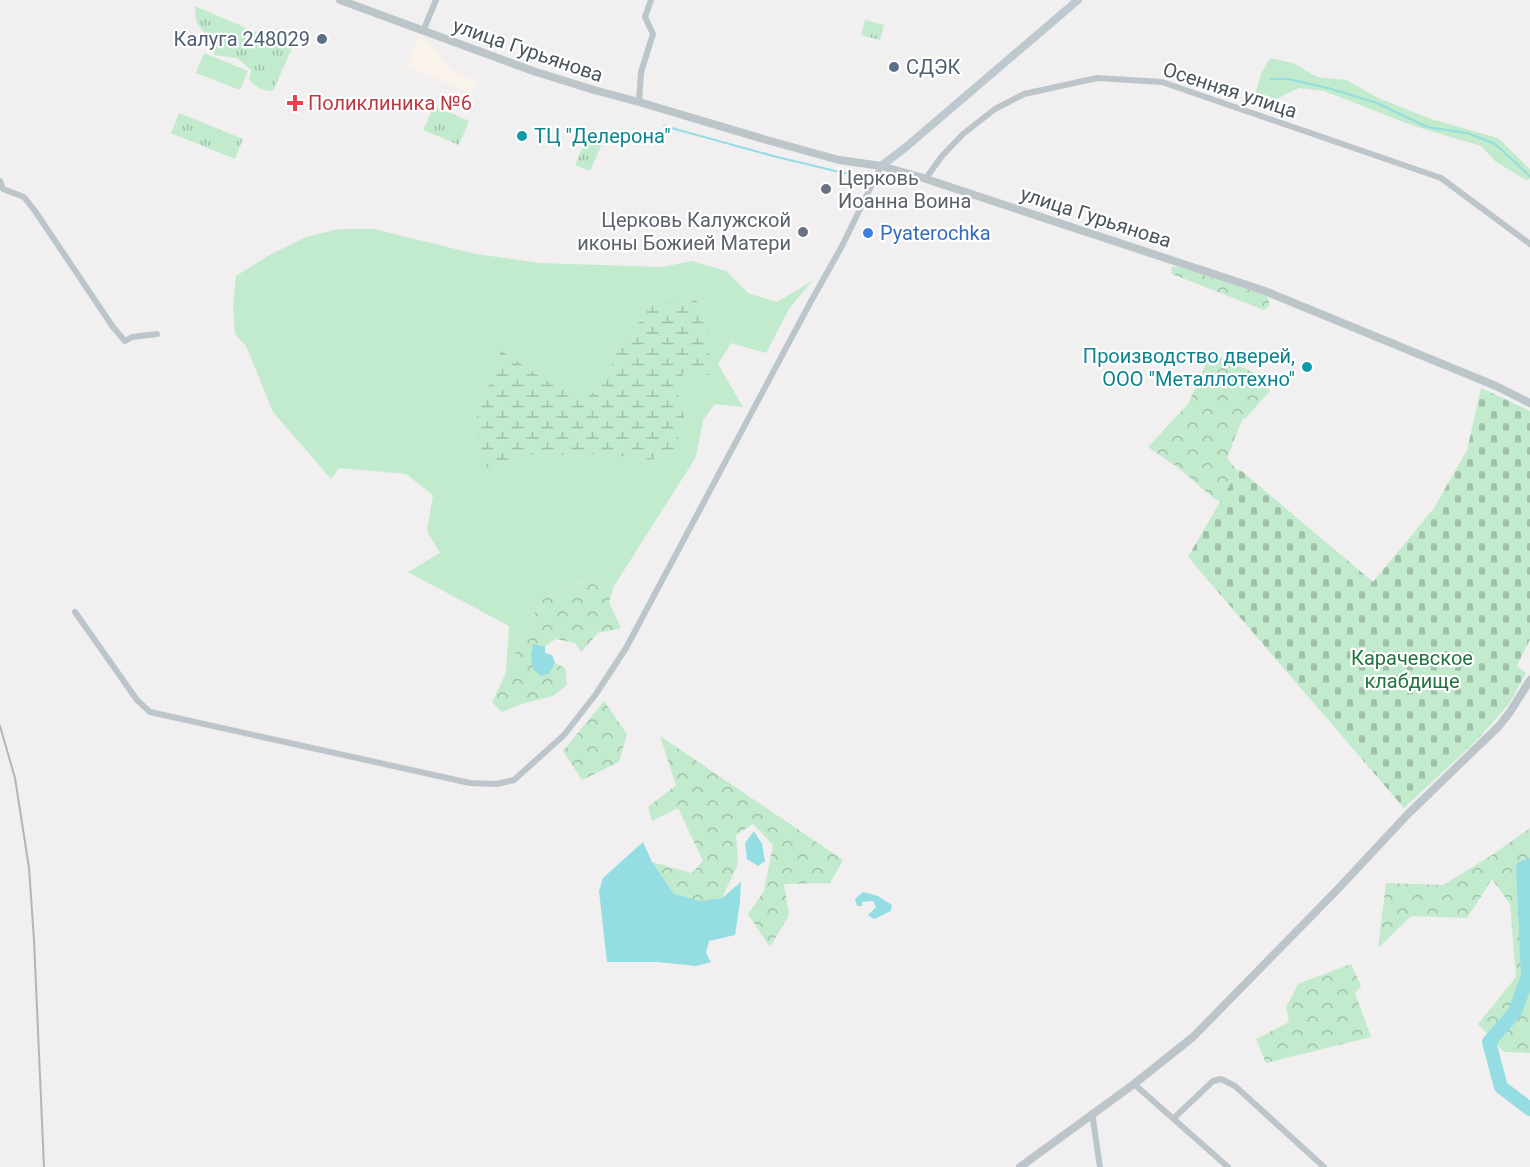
<svg xmlns="http://www.w3.org/2000/svg" width="1530" height="1167" font-family="Roboto,sans-serif">
	<defs>
		<pattern id="forest-crowns" width="20" height="18" patternUnits="userSpaceOnUse" patternTransform="scale(1.5)"><rect width="20" height="18" fill="#c2eacc"/><path d="M2 6a3 3 0 1 1 6 0M12 15a3 3 0 1 1 6 0" fill="none" stroke="#a0c0a9"/></pattern>
		<pattern id="wetland-marsh" width="20" height="14" patternUnits="userSpaceOnUse" patternTransform="scale(1.5)"><rect width="20" height="14" fill="#c2eacc"/><path d="M1 5h8M5 5V1M11 12h8M15 12V8" fill="none" stroke="#a0c0a9"/></pattern>
		<pattern id="cemetery-stones" width="16" height="16" patternUnits="userSpaceOnUse" patternTransform="scale(1.5)"><rect width="16" height="16" fill="#c2eacc"/><path d="M2 7V4a2 2 0 0 1 4 0v3zM10 15v-3a2 2 0 0 1 4 0v3z" fill="#a0c0a9"/></pattern>
		<pattern id="park-tufts" width="24" height="20" patternUnits="userSpaceOnUse" patternTransform="scale(1.5)"><rect width="24" height="20" fill="#c2eacc"/><path d="M3 7l-1-3M5 7V3M7 7l1-3M15 17l-1-3M17 17v-4M19 17l1-3" fill="none" stroke="#a0c0a9"/></pattern>
	</defs>
	<rect width="100%" height="100%" fill="#f1eff0"/>
	<!-- commercial -->
	<path fill="#faf3eb" d="M418,36L423,38L452,70L478,82L472,94L407,66Z"/>
	<!-- green -->
	<path fill="#c2eacc" d="M204,53L248,71L240,90L196,73Z
		M1270,58L1293,63L1317,77L1347,80L1378,98L1431,119L1498,138L1530,169V179L1526,180L1496,162L1481,146L1414,126L1324,91L1299,88L1270,102L1255,95L1261,74Z
		M339,229H374L476,254L539,263L662,267L692,261L726,271L748,293L777,302L812,281L789,309L766,353L731,343L718,364L743,407L715,404L703,420L696,457L614,586L587,580L541,600L506,672L509,626L408,572L440,553L427,531L433,495L406,474L339,468L331,479L273,412L246,346L235,334L233,306L236,276L271,254L306,237Z"/>
	<!-- forest -->
	<path fill="url(#forest-crowns)" d="M1171,267H1179L1267,296L1270,305L1264,310L1172,274Z
		M1213,354L1257,374L1270,391L1247,417L1242,420L1227,458L1256,494L1244,506L1216,500L1177,467L1148,447L1188,404L1207,361Z
		M588,580L614,586L609,602L621,628L598,633L581,652L575,643L556,639L545,646L534,644L541,676L549,674L555,663L565,668L567,685L553,696L521,704L502,712L492,702L541,600Z
		M604,701L627,734L619,762L582,780L563,751Z
		M660,736L843,860L830,883L784,884L789,915L770,947L748,914L764,891L773,845L753,824L736,835L738,864L722,898L701,901L674,894L652,862L692,873L703,861L678,808L652,821L648,807L676,785Z
		M1530,828V1053L1504,1052L1478,1024L1516,977L1510,904L1492,879L1467,918L1411,916L1378,948L1386,883L1443,885L1492,855Z
		M1351,964L1361,986L1355,993L1371,1037L1266,1063L1256,1039L1289,1022L1286,1007L1298,984Z"/>
	<!-- wetland -->
	<path fill="url(#wetland-marsh)" d="M696,299L707,329L711,375L683,373L678,393L684,416L675,451L650,460L608,454L514,455L501,470L480,466L476,420L501,351L556,387L586,399L606,381L619,345L642,319L635,308L655,304Z"/>
	<!-- cemetery -->
	<path fill="url(#cemetery-stones)" d="M1481,388L1530,411V639L1517,666L1526,673L1509,704L1476,741L1404,808L1188,557L1239,469L1373,582L1434,508L1467,450Z"/>
	<!-- park -->
	<path fill="url(#park-tufts)" d="M195,6L292,48L273,91C262,91 257,88 249,80L251,70L237,58L214,55L213,48L196,21Z
		M865,20L884,25L880,40L861,35Z
		M434,106L469,121L459,145L423,130Z
		M179,113L243,139L235,159L171,133Z
		M586,139L601,146L590,171L575,165Z"/>
	<!-- water -->
	<path fill="#94dde2" d="M533,644L545,646V653L552,655L555,663L549,674L541,676L533,669L531,655Z
		M754,831L762,844L765,861L758,866L747,859L745,843Z
		M643,842L652,862L674,894L701,901L722,898L741,882L740,902L735,935L709,941L706,953L711,962L696,966L657,962H607L599,891L603,878Z
		M863,892L878,896L892,905L891,911L874,919L868,915L876,907L873,901L862,902V906H857L855,899Z"/>
	<g fill="none" stroke-linecap="round" stroke-linejoin="round">
		<!-- stream -->
		<path stroke="#94dde2" stroke-width="2" d="M1270,79H1288L1328,88L1377,103L1427,127L1467,133L1495,144L1530,176
			M664,126L777,157L848,174"/>
		<!-- river -->
		<path stroke="#94dde2" stroke-width="14" d="M1530,865L1523,868L1528,976L1515,1012L1489,1042L1501,1087L1530,1109"/>
		<!-- minor -->
		<path stroke="#bcc5ca" stroke-width="6" d="M423,31L436,0
			M639,102L641,72L653,34L645,17L651,0
			M926,178L942,156L963,134L995,109L1024,94L1097,78L1162,82L1441,178L1530,244
			M0,181L3,189L24,197L35,211L113,327L125,341L132,337L157,334
			M75,612L137,700L150,712L470,783L497,784L514,780L564,735L596,694L626,648L810,303L842,246L881,166
			M1134,1084L1228,1167
			M1092,1113L1100,1167
			M1174,1118L1213,1081L1221,1079L1235,1086L1324,1167"/>
		<!-- tertiary -->
		<path stroke="#bcc5ca" stroke-width="8" d="M340,0L533,71L594,90L639,102L763,139L839,160L881,166L920,177L1265,291L1496,386L1530,403
			M1020,1167L1134,1084L1193,1037L1336,891L1408,814L1499,726L1510,712L1530,680"/>
		<!-- secondary -->
		<path stroke="#bdc8cf" stroke-width="8" d="M881,166L906,147L1078,0"/>
		<!-- rail -->
		<path stroke="#b2b5b9" stroke-width="2" d="M0,726L15,778L29,868L34,940L44,1167"/>
	</g>
	<!-- markers -->
	<g fill="#5c6f8a" stroke="#fff" stroke-width="2">
		<circle cx="322" cy="39" r="6"/>
		<circle cx="894" cy="67" r="6"/>
	</g>
	<path fill="#e0444e" stroke="#fff" stroke-width="2" d="M292 94h6v6h6v6h-6v6h-6v-6h-6v-6h6z"/>
	<g fill="#0f9aa8" stroke="#fff" stroke-width="2">
		<circle cx="522" cy="136" r="6"/>
		<circle cx="1307" cy="367" r="6"/>
	</g>
	<g fill="#6b7280" stroke="#fff" stroke-width="2">
		<circle cx="826" cy="189" r="6"/>
		<circle cx="803" cy="232" r="6"/>
	</g>
	<circle fill="#3f7fe0" stroke="#fff" stroke-width="2" cx="868" cy="233" r="6"/>
	<g text-anchor="middle" stroke-width="4.5" stroke-linejoin="round" paint-order="stroke">
		<!-- service labels -->
		<g font-size="20" fill="#4e5e75" stroke="#fff" text-anchor="end">
			<text x="310" y="46">Калуга 248029</text>
			<text x="906" y="74" text-anchor="start">СДЭК</text>
		</g>
		<!-- street labels -->
		<g font-size="20" fill="#49555a" stroke="#fff">
			<text transform="translate(528 50) rotate(19)" y="7">улица Гурьянова</text>
			<text transform="translate(1230 90) rotate(18)" y="7">Осенняя улица</text>
			<text transform="translate(1096 217) rotate(18)" y="7">улица Гурьянова</text>
		</g>
		<!-- health labels -->
		<g font-size="20" fill="#be3a42" stroke="#fff" text-anchor="start">
			<text x="308" y="110">Поликлиника №6</text>
		</g>
		<!-- culture labels -->
		<g font-size="20" fill="#0d838f" stroke="#fff" text-anchor="start">
			<text x="534" y="143">ТЦ "Делерона"</text>
			<text x="1295" y="363" text-anchor="end">Производство дверей,<tspan x="1295" dy="23">ООО "Металлотехно"</tspan></text>
		</g>
		<!-- worship labels -->
		<g font-size="20" fill="#5b616d" stroke="#fff" text-anchor="start">
			<text x="838" y="185">Церковь<tspan x="838" dy="23">Иоанна Воина</tspan></text>
			<text x="791" y="227" text-anchor="end">Церковь Калужской<tspan x="791" dy="23">иконы Божией Матери</tspan></text>
		</g>
		<!-- shop labels -->
		<g font-size="20" fill="#366cbe" stroke="#fff" text-anchor="start">
			<text x="880" y="240">Pyaterochka</text>
		</g>
		<!-- park labels -->
		<g font-size="20" fill="#217440" stroke="#fff">
			<text x="1412" y="665">Карачевское<tspan x="1412" dy="23">клабдище</tspan></text>
		</g>
	</g>
</svg>
